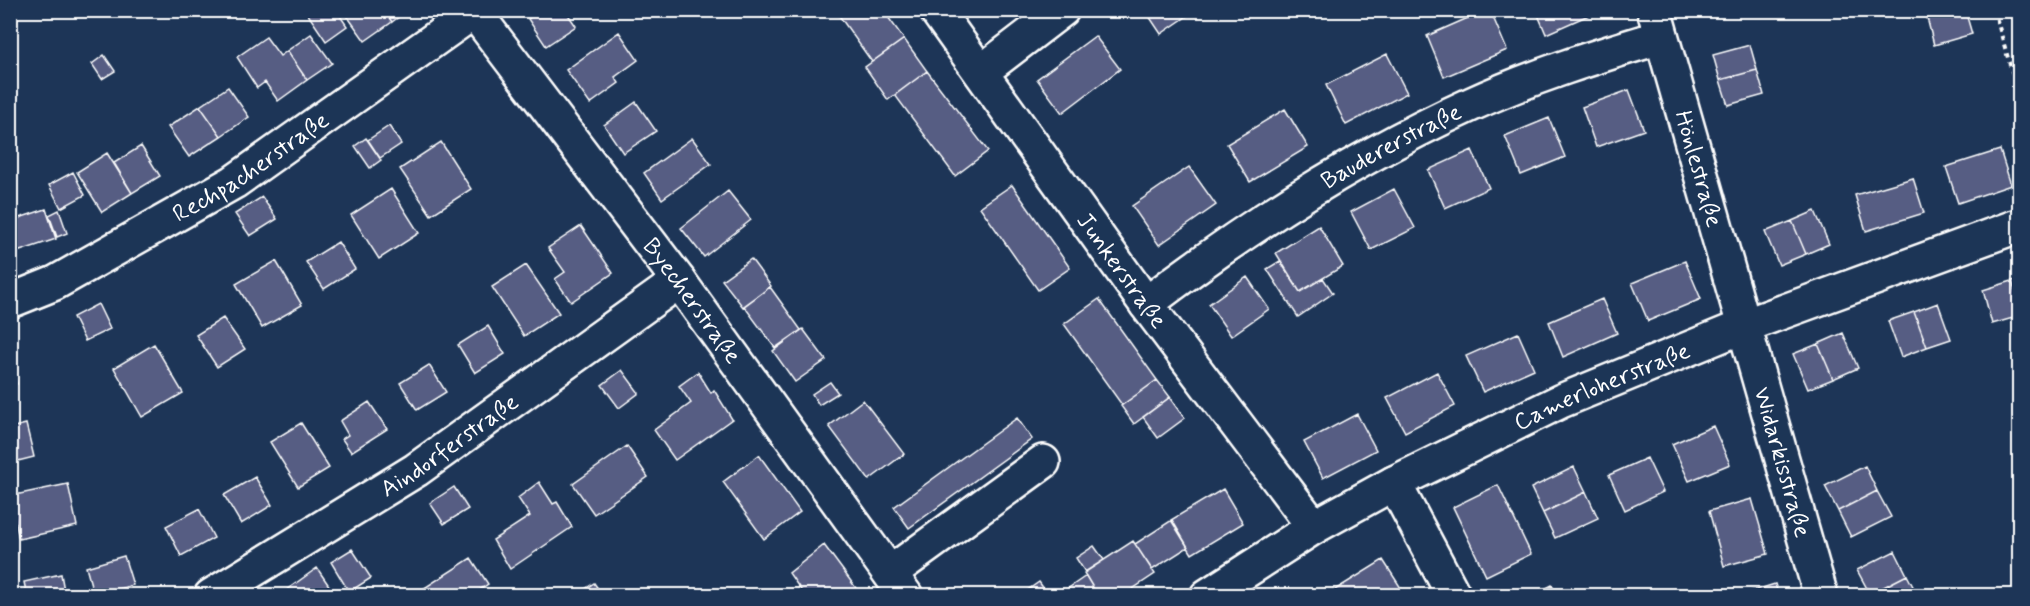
<svg xmlns="http://www.w3.org/2000/svg" width="2030" height="606" font-family="Mynerve,sans-serif">
	<rect width="100%" height="100%" fill="#1d3557"/>
	<filter id="ink" filterUnits="userSpaceOnUse"><feTurbulence type="fractalNoise" baseFrequency=".0167" numOctaves="2"/><feDisplacementMap in="SourceGraphic" scale="12" xChannelSelector="R" yChannelSelector="G"/><feConvolveMatrix kernelMatrix="1 2 1 2 8 2 1 2 1" color-interpolation-filters="sRGB"/></filter>
	<g filter="url(#ink)">
		<!-- building -->
		<path fill="#575d83" stroke="#fff" stroke-width="1.5" d="M305,10H336L347,26L326,41Z
			M348,10H384L392,22L365,41L345,13Z
			M384,10H408L392,22Z
			M541,10H565L576,26L546,46L528,19Z
			M835,10H883L904,39L872,62Z
			M1145,10H1196L1161,34Z
			M1486,10H1490L1507,50L1444,77L1427,36Z
			M1536,10H1600L1546,34Z
			M1925,10H1965L1972,34L1934,45Z
			M619,32L638,60L615,77L619,83L590,104L566,70Z
			M311,34L332,63L307,80L287,51Z
			M1095,36L1120,69L1062,113L1037,79Z
			M266,37L280,56L287,51L307,80L278,101L265,82L257,88L237,57Z
			M904,39L927,71L888,100L865,67Z
			M1750,45L1757,70L1720,80L1713,55Z
			M1387,54L1407,93L1346,125L1326,85Z
			M104,55L115,71L102,79L92,64Z
			M1757,70L1764,95L1728,105L1720,80Z
			M927,71L988,151L955,176L895,95Z
			M228,87L249,117L221,136L200,106Z
			M1629,90L1644,130L1596,147L1582,107Z
			M636,102L656,131L623,153L604,125Z
			M200,106L221,136L189,157L168,127Z
			M1285,109L1308,147L1250,182L1227,144Z
			M1549,118L1565,157L1521,175L1505,136Z
			M389,126L401,144L380,158L368,140Z
			M366,138L381,160L370,168L355,146Z
			M692,138L711,164L662,199L644,173Z
			M441,142L471,189L431,215L400,169Z
			M141,146L160,176L132,193L114,163Z
			M1472,150L1489,188L1445,208L1428,170Z
			M2000,150L2011,185L1958,203L1946,167Z
			M107,153L132,193L102,212L77,172Z
			M1189,167L1216,205L1159,245L1132,206Z
			M73,172L85,195L61,208L49,185Z
			M1913,178L1924,213L1866,231L1855,195Z
			M1012,185L1070,268L1038,290L980,207Z
			M391,189L419,233L379,259L351,215Z
			M1394,189L1415,228L1371,250L1351,212Z
			M728,191L751,220L704,257L681,228Z
			M262,197L277,219L250,236L235,214Z
			M46,209L56,239L11,254L10,221Z
			M59,210L67,233L57,237L49,215Z
			M1815,211L1829,244L1806,254L1792,221Z
			M1792,221L1806,254L1779,265L1765,232Z
			M581,226L613,273L571,302L555,279L565,272L548,248Z
			M1319,226L1343,266L1300,292L1276,253Z
			M338,242L355,269L324,289L306,262Z
			M751,259L771,286L743,307L722,280Z
			M276,261L302,305L262,328L236,284Z
			M1280,261L1300,292L1323,278L1333,293L1298,317L1267,269Z
			M1685,261L1701,299L1648,321L1632,283Z
			M526,265L559,313L524,336L492,287Z
			M1247,277L1269,309L1231,336L1209,304Z
			M2020,279V308L2012,281Z
			M2012,281L2020,308V316L1992,324L1983,290Z
			M770,287L801,330L775,348L744,306Z
			M1099,299L1157,380L1122,405L1064,324Z
			M1602,299L1617,333L1563,357L1549,322Z
			M1938,303L1951,339L1927,347L1914,312Z
			M98,304L110,329L85,341L73,317Z
			M1914,312L1927,347L1901,357L1888,321Z
			M223,318L245,349L217,367L196,335Z
			M488,326L505,354L475,373L458,345Z
			M803,329L826,360L795,382L773,351Z
			M1518,333L1534,369L1483,392L1466,356Z
			M1843,333L1858,368L1833,379L1818,344Z
			M154,344L183,393L142,417L114,368Z
			M1818,344L1833,379L1808,389L1793,354Z
			M10,351L17,384L10,386Z
			M429,365L446,392L417,410L400,383Z
			M622,370L639,393L619,408L602,385Z
			M698,372L711,393L714,390L732,419L675,460L654,430L691,403L679,386Z
			M1437,372L1455,406L1405,432L1387,398Z
			M1157,380L1170,397L1134,424L1121,406Z
			M830,382L838,393L819,405L812,394Z
			M1170,397L1185,418L1158,438L1143,417Z
			M863,400L904,454L869,480L829,426Z
			M369,402L387,429L351,452L342,439L348,435L340,421Z
			M1357,414L1376,450L1323,478L1304,442Z
			M1017,418L1032,439L909,528L894,507Z
			M301,423L329,468L298,487L270,442Z
			M26,424L34,457L10,463V428Z
			M1713,426L1730,464L1689,481L1672,444Z
			M627,446L648,477L594,514L573,484Z
			M759,455L800,512L764,539L723,482Z
			M1647,458L1663,492L1625,510L1609,475Z
			M1865,466L1877,491L1838,511L1825,486Z
			M1574,467L1586,492L1543,513L1531,488Z
			M255,477L272,505L241,524L224,495Z
			M539,482L553,504L557,502L572,527L510,569L493,540L530,516L518,498Z
			M68,484L77,526L19,539L10,496Z
			M1498,485L1531,554L1486,576L1453,507Z
			M454,487L468,509L444,524L430,503Z
			M1223,489L1243,523L1192,554L1171,520Z
			M1877,491L1891,517L1851,537L1838,511Z
			M1586,492L1598,518L1555,538L1543,513Z
			M1752,499L1768,554L1724,566L1709,511Z
			M199,509L214,538L181,556L166,526Z
			M1172,520L1188,547L1152,570L1135,544Z
			M1133,541L1155,574L1122,596H1098L1084,573Z
			M824,545L853,584L861,596H805L789,573Z
			M1094,546L1104,560L1085,572L1076,558Z
			M352,549L371,578L349,592L331,562Z
			M1895,551L1907,575L1870,594L1857,570Z
			M124,556L133,585L94,596L86,567Z
			M471,558L488,584L471,596H412Z
			M1383,560L1401,588L1390,596H1325Z
			M317,568L336,596H278Z
			M61,574L65,596H27L24,582Z
			M1907,575L1918,596H1870V594Z
			M1086,576L1098,596H1057Z
			M1039,582L1049,596H1023L1022,594Z
			M594,583L603,596H575Z
			M1775,584L1779,596H1737Z
			M1552,585L1557,596H1531Z"/>
		<g fill="none" stroke-linecap="round" stroke-linejoin="round">
			<!-- minor casing -->
			<g stroke="#fff" stroke-width="38">
				<g id="minor">
					<path id="s1" d="M473,10L679,281L906,596"/>
					<path id="s2" d="M936,10L1146,304L1314,527"/>
					<path id="s3" d="M1654,10L1821,596"/>
					<path d="M981,72L1062,10"/>
					<path id="s4" d="M10,301L55,283L234,182L476,10"/>
					<path id="s5" d="M1146,304C1248,226 1355,157 1472,104C1533,76 1597,56 1661,37"/>
					<path d="M1394,483L1454,596"/>
					<path d="M890,573L1043,462"/>
					<path id="s6" d="M211,596L416,470L679,281"/>
					<path id="s7" d="M1207,596L1314,527L1394,483L1561,401L1744,326L2020,225"/>
				</g>
			</g>
			<!-- path -->
			<path stroke="#fff" stroke-width="4" stroke-dasharray="4.5 4.5" stroke-linecap="butt" d="M1994,10L2020,99"/>
			<!-- minor -->
			<use href="#minor" stroke="#1d3557" stroke-width="33"/>
		</g>
	</g>
	<g text-anchor="middle" stroke-width="4.5" stroke-linejoin="round" paint-order="stroke">
		<!-- street labels -->
		<g font-size="24" fill="#fff" stroke="#1d3557">
			<text dy="8" stroke="none"><textPath href="#s5" startOffset="292">Baudererstraße</textPath></text>
			<text dy="8" stroke="none"><textPath href="#s4" startOffset="276">Rechpacherstraße</textPath></text>
			<text dy="8" stroke="none"><textPath href="#s3" startOffset="165">Hönlestraße</textPath></text>
			<text dy="8" stroke="none"><textPath href="#s2" startOffset="320">Junkerstraße</textPath></text>
			<text dy="8" stroke="none"><textPath href="#s1" startOffset="364">Byecherstraße</textPath></text>
			<text dy="8" stroke="none"><textPath href="#s7" startOffset="448">Camerloherstraße</textPath></text>
			<text dy="8" stroke="none"><textPath href="#s6" startOffset="282">Aindorferstraße</textPath></text>
			<text dy="8" stroke="none"><textPath href="#s3" startOffset="470">Widarkisstraße</textPath></text>
		</g>
	</g>
	<!-- margin -->
	<rect width="2030" height="606" fill="none" stroke="#1d3557" stroke-width="36"/>
	<rect x="18" y="18" width="1994" height="570" fill="none" stroke="#fff" stroke-width="2" filter="url(#ink)"/>
</svg>
